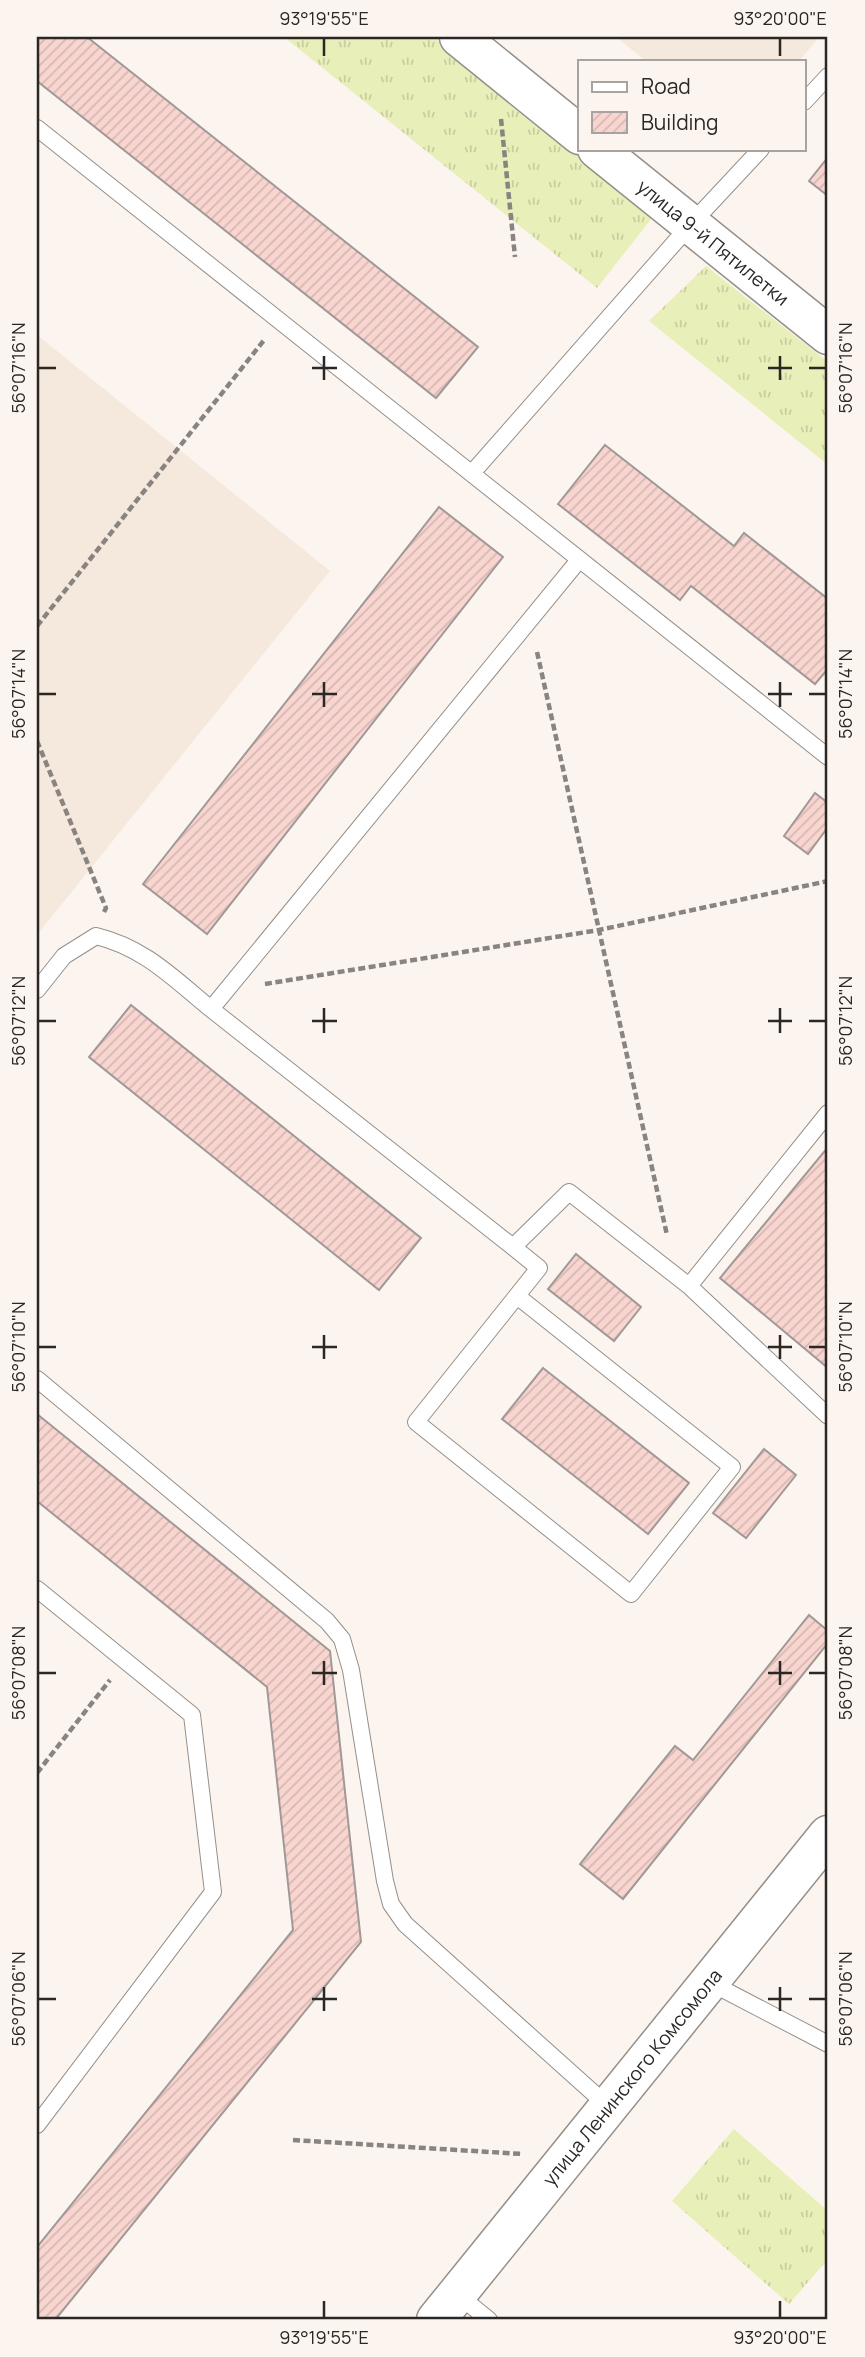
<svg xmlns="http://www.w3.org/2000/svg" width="865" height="2357" font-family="Manrope,sans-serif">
	<defs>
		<pattern id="grass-tufts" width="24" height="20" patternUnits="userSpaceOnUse" patternTransform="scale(1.75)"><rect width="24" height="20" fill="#e8efb9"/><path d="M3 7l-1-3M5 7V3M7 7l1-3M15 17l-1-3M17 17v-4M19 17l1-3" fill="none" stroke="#c7cd9f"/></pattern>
		<pattern id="building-hatch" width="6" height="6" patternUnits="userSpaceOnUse" patternTransform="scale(1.75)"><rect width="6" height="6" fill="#f9d5d0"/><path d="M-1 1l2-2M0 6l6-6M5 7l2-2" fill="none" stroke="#d6b7b2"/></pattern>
	</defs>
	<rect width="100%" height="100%" fill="#fcf5ef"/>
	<!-- built -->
	<path fill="#f5e9dd" d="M616,37H819L799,61H646Z
		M37,335L330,571L37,935Z"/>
	<!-- grass -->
	<path fill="url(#grass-tufts)" d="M284,37H434L656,213L597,288Z
		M706,266L828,362V465L649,321Z
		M734,2129L828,2211V2259L789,2304L672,2201Z"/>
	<!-- building -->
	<path fill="url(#building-hatch)" stroke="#a19897" stroke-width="2" d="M37,37H87L478,347L436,398L37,81Z
		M828,157V196L809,181Z
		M605,445L734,546L744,533L828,599V673L826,671L815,684L691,586L680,600L558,504Z
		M439,507L503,557L207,934L143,884Z
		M815,793L828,803V827L808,854L784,836Z
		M131,1005L421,1238L379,1290L89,1057Z
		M828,1147V1368L720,1278Z
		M576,1254L641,1307L614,1341L548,1289Z
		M543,1368L689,1483L648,1534L502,1419Z
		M37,1414L330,1651L361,1942L55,2320H37V2247L293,1930L267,1687L37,1501Z
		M764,1449L796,1475L746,1538L713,1513Z
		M809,1615L828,1631V1643L623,1899L580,1864L675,1746L693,1760Z"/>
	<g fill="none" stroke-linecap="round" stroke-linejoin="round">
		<!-- service casing -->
		<g stroke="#958f8a" stroke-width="18">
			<path id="service" d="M804,102L828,76
				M37,128L828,757
				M472,473L691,224L761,149
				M579,560L211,1009L513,1247L569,1192L689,1286L828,1416
				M37,990L64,956L96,936C145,948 173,978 211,1009
				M513,1247L539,1268L416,1422L631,1594L732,1467L517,1296
				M689,1286L828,1113
				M37,1379L327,1621L342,1639L351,1670L385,1881L391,1904L405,1924L609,2107
				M37,1589L192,1715L213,1892L37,2125
				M709,1982L828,2044
				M457,2294L489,2320"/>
		</g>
		<!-- tertiary casing -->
		<g stroke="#958f8a" stroke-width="41">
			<g id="tertiary">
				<path d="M459,37L580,135"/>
				<path id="s1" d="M597,149L828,335"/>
			</g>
		</g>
		<!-- secondary casing -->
		<g stroke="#958f8a" stroke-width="41">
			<g id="secondary">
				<path id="s2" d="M436,2320L828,1835"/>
			</g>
		</g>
		<!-- path -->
		<path stroke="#898480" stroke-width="4.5" stroke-dasharray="7 3.5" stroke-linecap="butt" d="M501,119L515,257
			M37,626L265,339
			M537,652L667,1235
			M37,741L106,908L104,912
			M265,984L599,930L828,881
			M37,1773L110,1680
			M293,2140L523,2154"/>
		<!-- service -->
		<use href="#service" stroke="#fff" stroke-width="16"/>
		<!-- tertiary -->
		<use href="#tertiary" stroke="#fff" stroke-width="38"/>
		<!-- secondary -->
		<use href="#secondary" stroke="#fff" stroke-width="38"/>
	</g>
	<!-- ticks -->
	<path fill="none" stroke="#2a2725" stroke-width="2.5" d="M324,38V56M780,38V56M324,356V380M780,356V380M38,368H56M312,368H337M768,368H792M809,368H826M324,682V707M780,682V707M38,694H56M312,694H337M768,694H792M809,694H826M324,1008V1033M780,1008V1033M38,1021H56M312,1021H337M768,1021H792M809,1021H826M324,1335V1359M780,1335V1359M38,1347H56M312,1347H337M768,1347H792M809,1347H826M324,1661V1685M780,1661V1685M38,1673H56M312,1673H337M768,1673H792M809,1673H826M324,1987V2011M780,1987V2011M38,1999H56M312,1999H337M768,1999H792M809,1999H826M324,2301V2318M780,2301V2318"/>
	<g text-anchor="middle" stroke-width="6" stroke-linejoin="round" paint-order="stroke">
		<!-- street labels -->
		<g font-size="19" fill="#2a2725" stroke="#fcf5ef">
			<text dy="7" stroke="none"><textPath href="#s1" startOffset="149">улица 9-й Пятилетки</textPath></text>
			<text dy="7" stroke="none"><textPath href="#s2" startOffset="312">улица Ленинского Комсомола</textPath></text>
		</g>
	</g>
	<!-- border -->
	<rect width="865" height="2357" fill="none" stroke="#fcf5ef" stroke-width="77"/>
	<!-- legend -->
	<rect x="578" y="60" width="228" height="91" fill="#fcf5ef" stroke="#a8a39e" stroke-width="2"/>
	<rect x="592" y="82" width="35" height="10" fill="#ffffff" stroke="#a8a39e" stroke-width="2"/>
	<text x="641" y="94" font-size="21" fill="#2a2725">Road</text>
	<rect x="592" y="112" width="35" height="21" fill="url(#building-hatch)" stroke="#a8a39e" stroke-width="2"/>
	<text x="641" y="130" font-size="21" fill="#2a2725">Building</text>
	<rect x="38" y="38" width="788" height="2280" fill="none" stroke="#2a2725" stroke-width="2.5"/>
	<g font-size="18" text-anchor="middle" fill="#2a2725">
		<text x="324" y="25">93°19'55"E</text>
		<text x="780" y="25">93°20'00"E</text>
		<text transform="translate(19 368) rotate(-90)" y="6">56°07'16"N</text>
		<text transform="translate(846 368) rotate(-90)" y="6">56°07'16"N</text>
		<text transform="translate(19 694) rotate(-90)" y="6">56°07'14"N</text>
		<text transform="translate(846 694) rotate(-90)" y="6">56°07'14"N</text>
		<text transform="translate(19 1021) rotate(-90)" y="6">56°07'12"N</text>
		<text transform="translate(846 1021) rotate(-90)" y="6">56°07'12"N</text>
		<text transform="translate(19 1347) rotate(-90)" y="6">56°07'10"N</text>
		<text transform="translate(846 1347) rotate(-90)" y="6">56°07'10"N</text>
		<text transform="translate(19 1673) rotate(-90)" y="6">56°07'08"N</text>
		<text transform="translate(846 1673) rotate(-90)" y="6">56°07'08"N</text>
		<text transform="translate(19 1999) rotate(-90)" y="6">56°07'06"N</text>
		<text transform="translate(846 1999) rotate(-90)" y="6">56°07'06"N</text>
		<text x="324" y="2344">93°19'55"E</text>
		<text x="780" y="2344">93°20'00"E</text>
	</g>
</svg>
